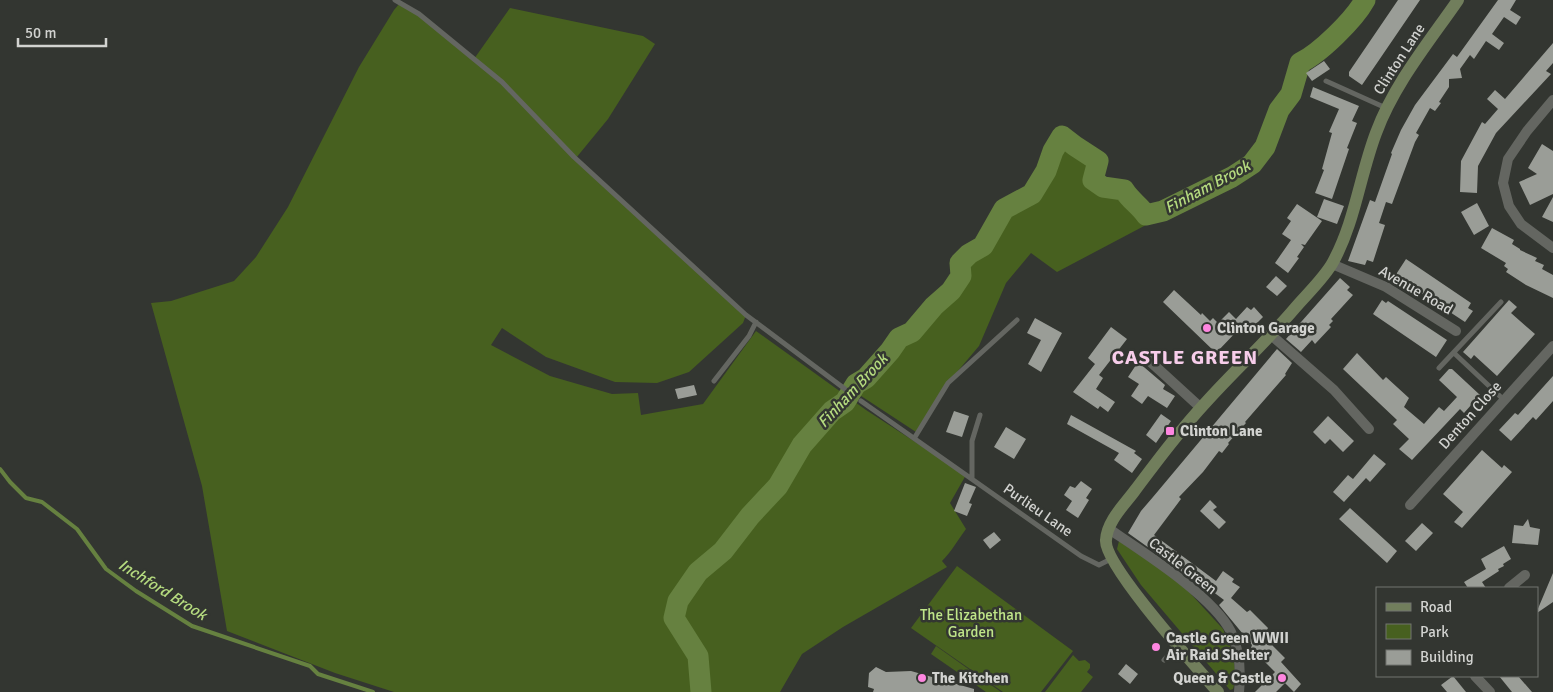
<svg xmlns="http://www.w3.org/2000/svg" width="1553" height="692" font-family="Signika,sans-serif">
	<rect width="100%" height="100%" fill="#333631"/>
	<!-- green -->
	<path fill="#47601f" d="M400,3L419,14L474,59L510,8L643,36L655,44L608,119L576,158L746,315L743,323L689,372L657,383L615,382L546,357L502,328L491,345L550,376L612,394L638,393L641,415L703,404L756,331L866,410L966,475L950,503L966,529C957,541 952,551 942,561L947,567L843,627L802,654L780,692H394L335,673L227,631L202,486L151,303L171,301L234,281L256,257L288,207L359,67L394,10Z
		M1062,136L1075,146L1098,161L1093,180L1103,187L1124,190C1132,205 1145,206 1146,225L1057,272L1031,253L1006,283L979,346L946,385L916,432L852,390L856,384L866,378L890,351L899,338L912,332L934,306L951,291L961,276L960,263L969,254L983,246L1004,209L1032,194L1046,171L1053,151Z
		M1119,541L1179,581L1223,629L1233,653L1236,678L1233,689L1230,690L1141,585L1117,549Z
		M957,566L1073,651L1041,692H1003L911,628Z
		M936,646L1001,692H986L931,654Z
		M1073,655L1079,661L1085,660L1090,664V668L1087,672L1093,677L1081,692H1045Z"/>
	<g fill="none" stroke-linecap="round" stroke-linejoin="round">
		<!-- stream -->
		<path stroke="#668140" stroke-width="4" d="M0,469L10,482L26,498L42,502L77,529L106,569L136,591L192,626L310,666L318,674L373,692"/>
		<!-- river -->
		<path stroke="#668140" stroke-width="21" d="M701,692L698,656L674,618L678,601L698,572L723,551L750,516L778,486L802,445L832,411L845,402L856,384L866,378L890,351L899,338L912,332L934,306L951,291L961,276L960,263L969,254L983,246L1004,209L1032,194L1046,171L1053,151L1062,136L1075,146L1098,161L1093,180L1103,187L1124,190C1130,200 1139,205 1146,215L1163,211L1232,177L1252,164L1265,147L1279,110L1291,94L1300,63C1320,53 1354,20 1365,0"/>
	</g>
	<!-- building -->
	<path fill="#9a9d97" d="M1398,0H1420L1362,85L1349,76V72Z
		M1498,0H1516L1510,10L1521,17L1516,25L1504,17L1492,34L1504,43L1499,50L1486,41L1474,59L1470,55L1460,69L1462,78L1449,79V87L1439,102L1441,103L1435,111L1430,108L1416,133L1419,135L1415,142L1392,204L1386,202L1379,223L1385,225L1373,262L1367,260L1365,265L1348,261L1370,200L1375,202L1392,154L1391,153L1401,130L1415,105L1453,54L1457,57Z
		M1553,43V63L1546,71L1551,74L1496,133L1478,166L1477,193L1460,192L1461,161L1482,122L1485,124L1498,109L1487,99L1495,90L1505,99Z
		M1324,61L1330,69L1312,81L1306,73Z
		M1313,87L1359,106L1352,121L1357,123L1347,148L1349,149L1332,199L1315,193L1324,170L1322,169L1332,133L1329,132L1339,109L1310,97Z
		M1542,144L1553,151V194L1530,205L1519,182L1537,174L1528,168Z
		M1553,197V222L1542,217Z
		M1324,199L1344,206L1337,224L1317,217Z
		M1477,203L1489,226L1474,235L1461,212Z
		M1297,204L1322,221L1305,245L1301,244L1304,247L1297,257L1299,258L1288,273L1275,263L1291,240L1282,234L1291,221L1287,218Z
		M1492,228L1514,240L1512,244L1520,249V250L1537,258L1535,261L1544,265L1542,269L1553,275V298L1526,285L1506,272L1508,269L1504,266L1506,263L1481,248Z
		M1406,259L1471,303L1468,308L1473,311L1465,322L1395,276Z
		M1276,276L1287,286L1277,296L1266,287Z
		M1340,278L1350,287L1347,290L1353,295L1331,319L1333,321L1329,325L1331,327L1315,344L1312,340L1301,352L1286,339Z
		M1174,290L1201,315L1202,313L1210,321L1213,318L1218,323L1229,312L1236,319L1247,307L1251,310L1254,307L1263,317L1245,335L1239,329L1216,353L1163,302Z
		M1382,300L1386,303L1388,301L1447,340L1436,357L1373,314Z
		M1509,300L1517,307L1511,313L1535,334L1497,376L1474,355L1471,359L1463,352Z
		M1035,318L1062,333L1041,372L1028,364L1041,340L1027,333Z
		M1111,327L1127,339L1099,375L1103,378L1096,389L1115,402L1108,412L1100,406L1098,409L1073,392L1095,364L1088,358Z
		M1277,349L1292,363L1285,374L1286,375L1245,422L1246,423L1228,443L1229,444L1222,453L1219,451L1203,472L1179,497L1181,499L1154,535L1216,581L1223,571L1234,579L1232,582L1240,587L1231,598L1247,612L1250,610L1268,628L1266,632L1272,638L1268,641L1285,658L1281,662L1301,684L1294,692L1285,683L1276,692H1255L1275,672L1251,648L1252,645L1219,605L1224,600L1208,588L1206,592L1180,570L1128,533L1141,511L1153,497Z
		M1357,353L1383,380L1386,377L1409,398L1404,407L1424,424L1439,407L1444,411L1457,397L1439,380L1449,369H1452L1480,395L1464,413L1460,409L1412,460L1399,449L1409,439L1393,424L1397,420L1343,369Z
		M1138,362L1165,385L1163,389L1175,396L1167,408L1148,396L1142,404L1131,396L1139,384L1128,377Z
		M1553,376V401L1536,420L1533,417L1511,441L1499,430L1515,413L1518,415Z
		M694,385L697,395L678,399L675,389Z
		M954,411L969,416L962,437L946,432Z
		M1161,414L1171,421L1156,443L1146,435Z
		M1071,415L1136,451L1134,453L1142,459L1132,473L1114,460L1119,453L1067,424Z
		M1328,416L1354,441L1343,452L1330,439L1325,444L1313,432Z
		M1006,427L1026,439L1014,459L994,447Z
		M1482,450L1502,468L1504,465L1512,472L1462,528L1454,522L1463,512L1443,494Z
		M1374,454L1386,464L1370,482L1366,478L1344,502L1333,492L1348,475L1353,479Z
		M1081,481L1092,489L1086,498L1089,500L1078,518L1066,510L1072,501L1064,495L1070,486L1075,488Z
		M965,483L976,487L969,503L972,504L967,516L954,511Z
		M1210,500L1217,507L1213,510L1226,522L1219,529L1200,511Z
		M1350,508L1397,551L1387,563L1339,519Z
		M1528,519L1530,527L1540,529L1538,545L1512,543L1514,525L1523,526Z
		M1422,523L1433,533L1416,551L1405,541Z
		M994,532L1001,540L990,549L983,540Z
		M1504,546L1511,559L1503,564L1504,566L1498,569L1499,571L1482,582L1486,588H1468L1464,582L1486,569L1481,559Z
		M1553,573V602L1537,613V611Z
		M1126,664L1138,674L1130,684L1118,674Z
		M876,667L886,672L911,671L974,689V692H873L874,689L868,687L869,673Z
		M1453,676L1466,692H1447L1441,685Z
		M1499,676H1518L1532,692H1512Z"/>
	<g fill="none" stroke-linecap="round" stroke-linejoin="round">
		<!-- service -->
		<path stroke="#646661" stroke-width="5" d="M395,0L419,14L502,82L574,157L746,315L845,389
			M1326,81L1386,108
			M1454,353L1504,400
			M1439,368L1501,302
			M714,381L749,336L756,322
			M861,401L1081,556L1099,565L1111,559
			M915,437L948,383L1017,320
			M972,479V441L980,415
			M1164,660L1177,646"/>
		<!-- minor -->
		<path stroke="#646661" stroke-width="10" d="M1553,100L1527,131L1508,159L1503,183L1509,206L1521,224L1553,248
			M1332,264L1386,287L1456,331
			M1270,334L1334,390L1369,429
			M1143,355L1201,408
			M1410,505L1553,346
			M1109,529C1143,552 1213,596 1231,632C1240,651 1241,672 1239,692
			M1509,588L1525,575
			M1475,676L1490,692"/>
		<!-- secondary -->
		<path stroke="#717e5c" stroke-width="12" d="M1218,692C1198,669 1103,564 1106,540C1107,522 1123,506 1133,493C1157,461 1181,429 1208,400C1236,369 1268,340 1295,308C1307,294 1325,277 1333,262C1355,222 1360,175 1376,133C1394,84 1429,42 1458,0"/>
	</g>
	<!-- markers -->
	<g fill="#fe86e0" stroke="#333631" stroke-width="2">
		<circle cx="1207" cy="328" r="5"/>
		<rect x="1165" y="426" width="10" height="10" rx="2.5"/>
		<circle cx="1156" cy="647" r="5"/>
		<circle cx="922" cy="678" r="5"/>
		<circle cx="1282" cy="678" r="5"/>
	</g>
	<g text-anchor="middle" stroke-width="5" stroke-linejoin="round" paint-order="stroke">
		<!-- street labels -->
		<g font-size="15" fill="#d2d3d0" stroke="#333631">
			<text transform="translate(1399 59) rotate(-57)" y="5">Clinton Lane</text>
			<text transform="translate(1416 290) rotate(30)" y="5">Avenue Road</text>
			<text transform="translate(1470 415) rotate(-48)" y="5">Denton Close</text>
			<text transform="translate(1038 510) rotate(35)" y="5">Purlieu Lane</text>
			<text transform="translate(1183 566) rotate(38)" y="5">Castle Green</text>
		</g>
		<!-- poi labels -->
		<g font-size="15" font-weight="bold" fill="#d2d3d0" stroke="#333631" text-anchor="start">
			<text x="1217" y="333">Clinton Garage</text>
			<text x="1180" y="436">Clinton Lane</text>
			<text x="1166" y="643">Castle Green WWII<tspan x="1166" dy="17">Air Raid Shelter</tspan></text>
			<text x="932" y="683">The Kitchen</text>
			<text x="1272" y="683" text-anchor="end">Queen &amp; Castle</text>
		</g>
		<!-- park labels -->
		<g font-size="15" fill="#bfe589" stroke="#333631">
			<text x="971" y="620">The Elizabethan<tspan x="971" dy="17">Garden</tspan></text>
		</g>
		<!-- water labels -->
		<g font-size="16" font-style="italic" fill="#b5db7f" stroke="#333631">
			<text transform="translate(1207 186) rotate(-28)" y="6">Finham Brook</text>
			<text transform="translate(852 390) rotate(-47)" y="6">Finham Brook</text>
			<text transform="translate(163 589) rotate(32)" y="6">Inchford Brook</text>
		</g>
		<!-- district labels -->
		<g font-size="20" font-weight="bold" letter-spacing="1" fill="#f7cdea" stroke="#333631">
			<text x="1185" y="364">CASTLE GREEN</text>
		</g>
	</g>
	<!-- legend -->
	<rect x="1376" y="587" width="162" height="90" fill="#333631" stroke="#737571"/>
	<rect x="1386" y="603" width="25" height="8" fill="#717e5c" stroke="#737571"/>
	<text x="1420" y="612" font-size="15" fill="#d2d3d0">Road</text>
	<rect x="1386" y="624" width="25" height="15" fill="#47601f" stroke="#737571"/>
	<text x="1420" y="637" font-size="15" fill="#d2d3d0">Park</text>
	<rect x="1386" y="650" width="25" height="15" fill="#9a9d97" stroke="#737571"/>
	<text x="1420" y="662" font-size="15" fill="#d2d3d0">Building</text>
	<!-- scale -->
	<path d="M18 38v8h88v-8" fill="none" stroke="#d2d3d0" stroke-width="2.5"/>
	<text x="25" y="38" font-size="15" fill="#d2d3d0" stroke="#333631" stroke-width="4" paint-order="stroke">50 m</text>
</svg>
